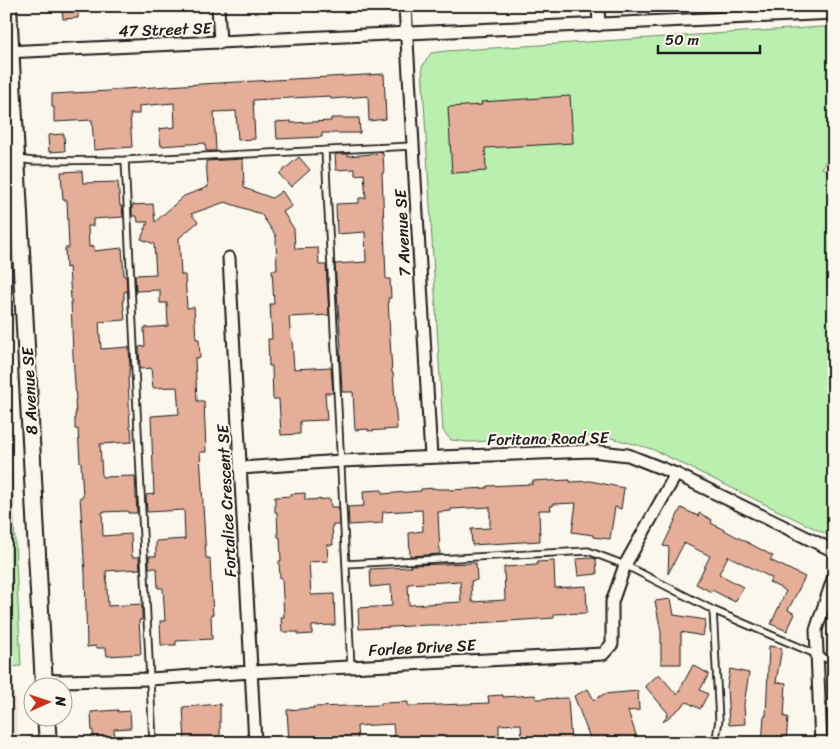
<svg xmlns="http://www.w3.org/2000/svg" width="840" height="749" font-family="Sriracha,sans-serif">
	<rect width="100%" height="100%" fill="#fbf7ec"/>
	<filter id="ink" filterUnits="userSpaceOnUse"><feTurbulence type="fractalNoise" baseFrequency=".02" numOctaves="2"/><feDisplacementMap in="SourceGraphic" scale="10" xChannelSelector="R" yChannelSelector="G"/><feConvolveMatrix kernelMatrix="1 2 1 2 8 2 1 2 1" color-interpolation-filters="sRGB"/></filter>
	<g filter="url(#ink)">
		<!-- built -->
		<path fill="#f4e1d3" d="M834,145V174L822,168Z
			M6,667H13L18,743H6Z"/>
		<!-- green -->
		<path fill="#baefb0" stroke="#6b8666" d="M822,27H834V145L822,168L834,174V538L652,449L604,436L469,442L451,440L443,431L422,67L431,53L446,51Z
			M6,355L21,666L6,667Z"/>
		<!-- building -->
		<path fill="#e4ae99" stroke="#1c1c1c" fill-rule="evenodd" d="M62,6H78V18L63,19Z
			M384,74L386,119L369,121L368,96L331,99L330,96L253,100L255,139L238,140L236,111L214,112L216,151H206L205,143L161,146L159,129L175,127L174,103L139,106V114H130L132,147L94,150L92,120L54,122V107H52V94L110,91V90L183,85Z
			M570,96L573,143L485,148L486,171L452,173L448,107L482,105L481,102Z
			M331,118H359L360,133H322V137L277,139L276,122L291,121V123L331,121Z
			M64,134L65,151L49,152L48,135Z
			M383,153L384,173H382L386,279H390L391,298H388L390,338L392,373H393L397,429L368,431V429L355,430L353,392H342L340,348H341L335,264L366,262L365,232L337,234L336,204L359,203V198H366L364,174L355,175V169L336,170L335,154H348V156Z
			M299,157L310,170L291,187L279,174Z
			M243,159L244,188L272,198L282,191L292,206L283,212L294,229L295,249L318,248L319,265H326L329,315L289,317L291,340H292L294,369L331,367L333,393H325L327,420L300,421V434L281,435L279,399H273L272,366H269L268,339H272L270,304H274L272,270H277L276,236L261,214L225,202L191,214L198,222L179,238L181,275H185L187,308L194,307L196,339H199L200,358H195L197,401H204L206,452H200L206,558H210L211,582L213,615H211L212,639L176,641V645H161L160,621H165L163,588H158L157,568H149V556H156V541L185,539L184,510L147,512L146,495L154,494L151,416L179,414L177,387L153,388L151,368L140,369L139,347L145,346L144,328L168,326L167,303H160V290L136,291L135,275L156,274L154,244L141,239L148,222H138L137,216H132V205L153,204L155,222L184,196L208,187L206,161Z
			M82,171L83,183L118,182L120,206H122L123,217L93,219V226H88L89,247L94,246V251L122,248L124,276H126L127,291L124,292V299H123L125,320L99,322L101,349L129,347L130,369H129V378H128L130,428H131L132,442L100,444L102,477L135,476L137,513H128V511L102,512L103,536L131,534L132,557H139L140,569L106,571L108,606L142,604V620H139L141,654L107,656L106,648H97L96,646L87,647L85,573L80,497H83L81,462H80L78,429H75V414H76L75,400H76L73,355L71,299L69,267L66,268L65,248H69L67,200H63L61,172Z
			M549,480V481L570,480V482L590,481L624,488L621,509L615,507L610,539L593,537V535L572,532L576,503L553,504V506H550L551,510H539L540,541L472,545L471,529L490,528V507L451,509V511L438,512L440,554L410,556L409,533L423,531L422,510L383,512L382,523L349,525L348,507L364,506L363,491L382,490V494L421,491V489L435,488L436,489H449L450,490L487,488V486L533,484L532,481Z
			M305,493V500L330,499L331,507H338L339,525H332L333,545H327L328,561L309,562L311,595L334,594L335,625L312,626V634L298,635V632H282L281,617H284L282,578H280L279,561H281L280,537H278L277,512H275V497L291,496L290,494Z
			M681,508L698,516L699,513L712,520L711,523L773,556L770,560L805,577L788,610L795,614L787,631L771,624L786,591L769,582L772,578L728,556L719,574L743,587L735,602L712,590L711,592L696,584L710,556L684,543L668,574L669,547L663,546Z
			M593,558L596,559L597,574L578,576L576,559Z
			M554,561L555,588L586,586L587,613L554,614V618L479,623V624L441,626V625H427L359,629L358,608L392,606L391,585L371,587L370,569L411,567L410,565L476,563L477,580L471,581L472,602L505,600L504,567L537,565V562ZM460,581L461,602L409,605L408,584Z
			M671,599L674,615L706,620L703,636L681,632V664H661V632L655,601Z
			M769,646L782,648L776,682L786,683L784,717H788L786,743H762L764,716H766Z
			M693,665L709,674L700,690L708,694L700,709L687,702L663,722L668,713L645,686L659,674L677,695Z
			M730,669L749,673L744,704L745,724L729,725L727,687Z
			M588,689L594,700L604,694L638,691L639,710L628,711L637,738L624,743H592L574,696Z
			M503,695V697L535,695L536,699L568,698L571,743H522L521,724L499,725V743H395L393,724L357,726L358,743H289L287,710L314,708L313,707L381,705V703L408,702V706H414L489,703L488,696Z
			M220,704V743H185L183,707Z
			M118,710V712L130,711L131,728L114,729L115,743H94L93,731H92L91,712Z"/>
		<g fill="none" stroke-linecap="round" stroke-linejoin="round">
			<!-- lane casing -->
			<g stroke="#1c1c1c" stroke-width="9">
				<path id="lane" d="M325,150L351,667
					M18,159L33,161L125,160L413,146
					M125,160L153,743
					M346,564L588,551L625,565L713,610L834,662
					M710,743L716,738L719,720L713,610"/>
			</g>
			<!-- street casing -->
			<g stroke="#1c1c1c" stroke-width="15">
				<path id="street" d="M218,6L220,43
					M405,6L431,457
					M598,6L599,25
					M6,52L834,13
					M229,258L255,743
					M241,468L341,461L591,451L628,455L676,474L834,551
					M44,680L62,681L150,679L251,672L603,654L612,644V602L625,565L676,474
					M821,743L816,630L834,576"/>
			</g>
			<!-- secondary casing -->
			<g stroke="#1c1c1c" stroke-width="20">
				<path id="secondary" d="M8,6L44,686
					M46,716L48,743"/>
			</g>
			<!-- lane -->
			<use href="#lane" stroke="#fbf7ec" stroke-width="5.5"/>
			<!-- street -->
			<use href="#street" stroke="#fbf7ec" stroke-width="11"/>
			<!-- secondary -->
			<use href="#secondary" stroke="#fbf7ec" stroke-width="16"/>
		</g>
	</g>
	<g text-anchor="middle" stroke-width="4" stroke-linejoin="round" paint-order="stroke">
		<!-- street labels -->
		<g font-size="16" fill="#1c1c1c" stroke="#fbf7ec">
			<text transform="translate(165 29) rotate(-2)" y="6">47 Street SE</text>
			<text transform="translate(402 233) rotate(-93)" y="6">7 Avenue SE</text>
			<text transform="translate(29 391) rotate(-93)" y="6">8 Avenue SE</text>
			<text transform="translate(548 438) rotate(-1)" y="6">Foritana Road SE</text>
			<text transform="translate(226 501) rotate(-93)" y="6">Fortalice Crescent SE</text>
			<text transform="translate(422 647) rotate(-3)" y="6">Forlee Drive SE</text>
		</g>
	</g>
	<!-- margin -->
	<rect width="840" height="749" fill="none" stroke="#fbf7ec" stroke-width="25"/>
	<rect x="12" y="12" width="815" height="724" fill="none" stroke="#1c1c1c" stroke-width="2" filter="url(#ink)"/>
	<!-- north arrow -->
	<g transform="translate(48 702) rotate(87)"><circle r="24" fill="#fbf7ec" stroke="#a29f99"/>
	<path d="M0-4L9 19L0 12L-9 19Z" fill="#c8321e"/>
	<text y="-8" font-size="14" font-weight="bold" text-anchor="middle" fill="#1c1c1c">N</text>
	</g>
	<!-- scale -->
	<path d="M658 45v8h102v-8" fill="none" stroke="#1c1c1c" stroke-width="2.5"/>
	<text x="665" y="45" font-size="15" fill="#1c1c1c" stroke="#fbf7ec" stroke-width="4" paint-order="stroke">50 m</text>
</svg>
